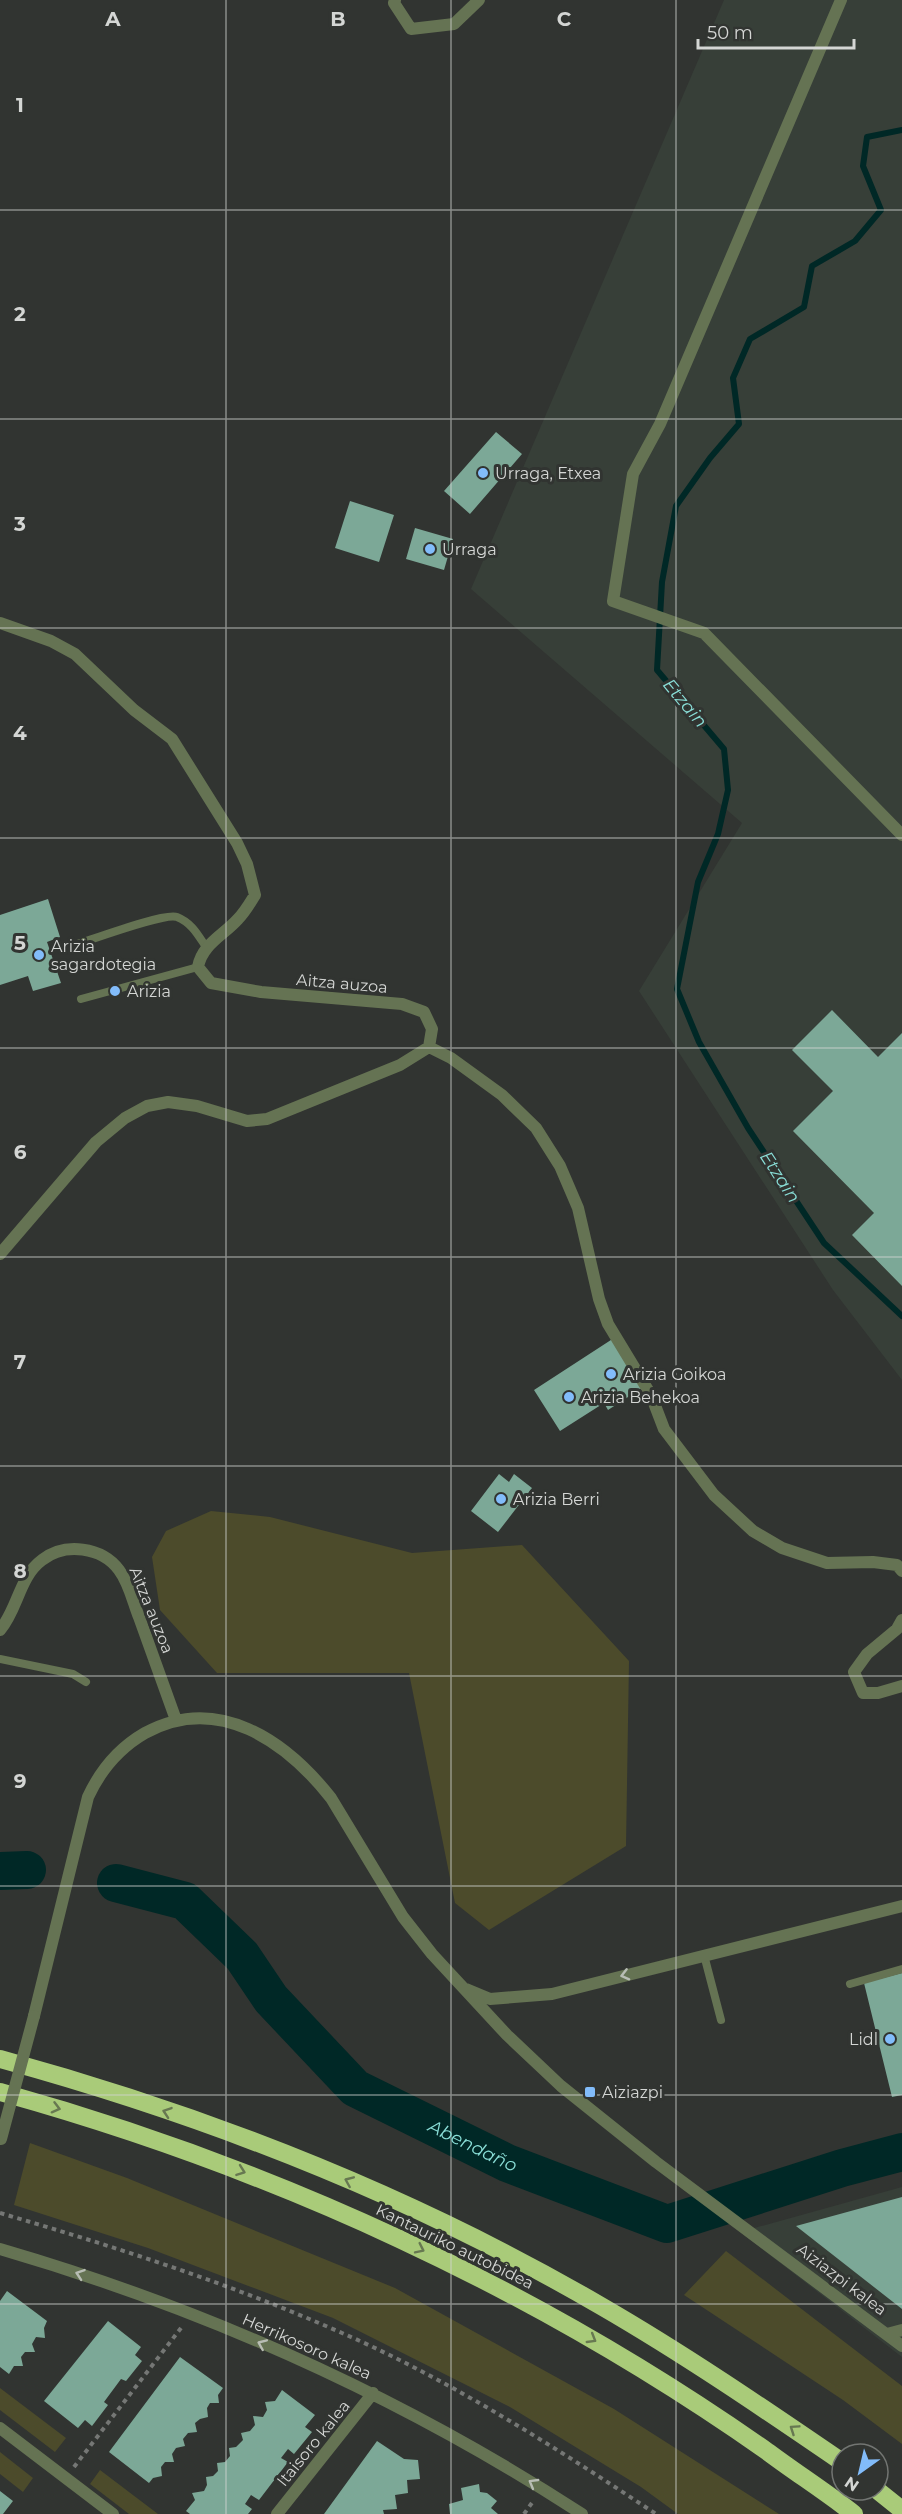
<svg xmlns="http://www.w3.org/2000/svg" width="902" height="2514" font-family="Montserrat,sans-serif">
	<rect width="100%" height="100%" fill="#313431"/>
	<!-- built -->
	<path fill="#373f38" d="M724,0H902V1380L833,1290L639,991L742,823L471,589Z
		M902,2187V2357L740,2232Z"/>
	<!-- green -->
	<path fill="#4c4b2b" d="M211,1511L270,1517L412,1553L522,1545L629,1661L626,1846L489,1930L455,1903L409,1673H217L160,1610L152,1557L166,1531Z
		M30,2143L127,2178L395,2288L614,2409L779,2514H678L641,2487L510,2407L333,2318L148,2248L14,2205Z
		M726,2251L902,2386V2444L843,2400L684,2295Z
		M0,2388L66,2438L55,2452L0,2410Z
		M0,2452L33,2478L23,2492L0,2474Z
		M100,2470L158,2514H129L90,2484Z"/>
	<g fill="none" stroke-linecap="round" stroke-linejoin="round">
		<!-- stream -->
		<path stroke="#002826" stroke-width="6" d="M902,130L867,137L863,166L881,210L855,241L812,266L804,307L750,339L733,378L739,424L710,458L676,506L662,582L657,670L724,749L728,790L718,834L698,882L677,989L699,1042L748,1128L824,1243L902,1316"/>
		<!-- river -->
		<g stroke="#002826" stroke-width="38">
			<path d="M0,1871L27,1870"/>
			<path id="s1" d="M116,1883L185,1901L242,1956L271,1999L355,2088L507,2163L667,2224L842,2168L902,2152"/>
		</g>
	</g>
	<!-- building -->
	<path fill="#7ca897" d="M496,432L522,454L470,514L444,491Z
		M350,501L394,515L379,562L335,548Z
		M415,528L453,539L444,570L406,559Z
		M48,899L60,937L47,942L61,983L33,991L28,976L0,985V915Z
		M832,1010L878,1057L902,1033V1286L852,1235L874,1213L793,1131L833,1091L792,1050Z
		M614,1338L645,1386L608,1410L604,1403L560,1431L534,1390Z
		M499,1474L509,1482L514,1474L532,1488L498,1532L471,1511Z
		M902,1973V2095L892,2097L864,1983Z
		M902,2197V2309L796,2226Z
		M7,2291L47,2321L44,2328L45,2338L36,2337L32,2344L35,2352H25L21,2357L23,2366H14L9,2374L0,2367V2301Z
		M108,2321L141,2347L135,2355L142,2361L126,2381L121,2379L104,2402L108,2405L92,2426L85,2420L78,2428L44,2401Z
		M180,2357L223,2388L218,2395L219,2403H210L207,2408L208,2417L200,2419L195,2423L197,2432L188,2433L183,2439L185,2446L176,2448L172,2454L174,2462H165L161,2467L162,2476L153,2478L149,2483L109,2452Z
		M282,2390L315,2415L305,2427L312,2432L294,2454L288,2449L281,2458L288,2462L259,2500L251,2495L245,2504L252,2509L248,2514H190L186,2511L195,2500L192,2493L204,2491L207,2485L206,2477L213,2476L218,2471L217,2463L225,2462L230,2456L229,2448L236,2447L243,2440L241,2433L250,2431L255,2425L253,2416L263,2417L267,2410L265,2402L275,2401Z
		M377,2441L404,2459L418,2460L420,2479L407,2480L408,2493L395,2495L397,2509L383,2510L384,2514H324Z
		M479,2484L480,2492L487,2493L497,2501L491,2508L498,2514H450L449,2504L463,2500L461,2488Z
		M0,2491L13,2501L3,2514H0Z"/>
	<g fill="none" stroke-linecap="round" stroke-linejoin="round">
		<!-- path -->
		<path stroke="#757775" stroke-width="4" stroke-dasharray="4.5 4.5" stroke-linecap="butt" d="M0,2213C116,2247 231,2284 342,2333C450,2380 558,2449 656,2514
			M74,2467L181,2328
			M524,2514L534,2500"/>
		<!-- service -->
		<path stroke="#657353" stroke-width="8" d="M68,947C86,942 164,912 177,917C192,923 198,935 206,947
			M81,999L198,967
			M0,1659L73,1674L86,1682
			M704,1955L721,2020
			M850,1984L902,1969"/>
		<!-- pedestrian -->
		<path stroke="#657353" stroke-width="12" d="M0,2428L113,2514"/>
		<!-- minor -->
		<path stroke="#657353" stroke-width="12" d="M395,0L394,3L411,29L454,24L479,0
			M841,0L660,424L633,474L613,601L704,633L902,835
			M0,623L51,641L75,654L134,710L172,739L237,843L247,864L255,895C250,903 245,912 238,919C224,935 202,944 198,967L211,983L261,992L402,1004L424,1012L432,1029L429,1047L400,1065L267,1119L247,1121L197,1106L168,1102L147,1106L125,1118L96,1142L0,1254
			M429,1047L451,1058L502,1095L536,1128L560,1166L578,1208L599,1299L608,1324L651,1395L664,1429L714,1495L753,1531L782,1548L827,1563L873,1562L897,1565L902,1571
			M902,1620L897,1629L867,1654L854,1672L863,1693H878L902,1686
			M0,1630C18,1609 19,1577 42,1560C65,1542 102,1547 119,1570C129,1583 133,1602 139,1617C151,1651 164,1686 176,1720
			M466,1989L490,1999L552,1994L902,1906
			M34,2016L88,1797C101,1769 119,1748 145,1733C218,1693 286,1741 331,1798L403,1917L432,1954L507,2035L561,2086L656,2162L902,2346
			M0,2249C206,2309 403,2398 582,2514
			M887,2334L902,2330
			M277,2514L373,2393"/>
		<!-- motorway -->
		<path stroke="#a9cb79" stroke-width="18" d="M0,2059C208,2116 414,2197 601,2306C684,2354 763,2408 842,2462
			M0,2092C274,2168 535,2288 768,2452C796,2473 826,2492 854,2514
			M877,2490L902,2510"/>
		<!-- minor-bridge -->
		<path stroke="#657353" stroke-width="12" d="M1,2139L34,2016"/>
	</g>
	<!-- one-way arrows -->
	<defs><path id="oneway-chevron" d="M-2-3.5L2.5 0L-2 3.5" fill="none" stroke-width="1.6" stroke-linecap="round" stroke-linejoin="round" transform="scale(1.5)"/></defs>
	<g stroke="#b8bdb4">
		<use href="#oneway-chevron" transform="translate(625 1975) rotate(166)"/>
		<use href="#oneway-chevron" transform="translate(80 2274) rotate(-161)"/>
		<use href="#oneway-chevron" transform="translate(262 2344) rotate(-157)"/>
		<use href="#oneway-chevron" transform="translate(533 2483) rotate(-150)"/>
	</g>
	<g stroke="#677851">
		<use href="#oneway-chevron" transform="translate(56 2108) rotate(15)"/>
		<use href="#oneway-chevron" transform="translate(167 2112) rotate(-161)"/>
		<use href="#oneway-chevron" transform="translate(241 2171) rotate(20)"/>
		<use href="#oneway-chevron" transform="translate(349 2181) rotate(-157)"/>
		<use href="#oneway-chevron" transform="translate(420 2249) rotate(26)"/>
		<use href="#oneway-chevron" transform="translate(592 2339) rotate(31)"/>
		<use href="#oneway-chevron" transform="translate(794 2429) rotate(-146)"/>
	</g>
	<!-- grid -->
	<path fill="none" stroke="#d4d6d4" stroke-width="1.5" stroke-opacity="0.55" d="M226,0V2514M451,0V2514M676,0V2514M0,210H902M0,419H902M0,628H902M0,838H902M0,1048H902M0,1257H902M0,1466H902M0,1676H902M0,1886H902M0,2095H902M0,2304H902"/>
	<!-- markers -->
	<g fill="#82bcfa" stroke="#313431" stroke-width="2">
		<circle cx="483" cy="473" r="6"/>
		<circle cx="430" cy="549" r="6"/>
		<circle cx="39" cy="955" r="6"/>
		<circle cx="115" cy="991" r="6"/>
		<circle cx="611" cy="1374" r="6"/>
		<circle cx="569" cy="1397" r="6"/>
		<circle cx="501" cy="1499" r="6"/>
		<circle cx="890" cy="2039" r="6"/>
		<rect x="584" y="2086" width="12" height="12" rx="3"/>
	</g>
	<g text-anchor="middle" stroke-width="6" stroke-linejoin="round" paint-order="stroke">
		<!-- poi labels -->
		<g font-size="16" fill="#d4d6d4" stroke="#313431" text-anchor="start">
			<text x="495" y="479">Urraga, Etxea</text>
			<text x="442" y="555">Urraga</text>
			<text x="51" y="952">Arizia<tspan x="51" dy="18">sagardotegia</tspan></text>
			<text x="127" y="997">Arizia</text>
			<text x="623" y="1380">Arizia Goikoa</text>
			<text x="581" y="1403">Arizia Behekoa</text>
			<text x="513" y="1505">Arizia Berri</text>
			<text x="878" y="2045" text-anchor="end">Lidl</text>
			<text x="602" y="2098">Aiziazpi</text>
		</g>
		<!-- street labels -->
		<g font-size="16" fill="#d4d6d4" stroke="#313431">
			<text transform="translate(342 983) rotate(5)" y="6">Aitza auzoa</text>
			<text transform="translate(152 1610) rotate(68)" y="6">Aitza auzoa</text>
			<text transform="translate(455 2246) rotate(26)" y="6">Kantauriko autobidea</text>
			<text transform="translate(842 2279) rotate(37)" y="6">Aiziazpi kalea</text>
			<text transform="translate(307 2346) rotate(24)" y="6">Herrikosoro kalea</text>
			<text transform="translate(313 2443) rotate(-51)" y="6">Itaisoro kalea</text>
		</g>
		<!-- water labels -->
		<g font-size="18" font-style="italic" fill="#89ded7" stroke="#313431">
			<text transform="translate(685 703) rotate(50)" y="6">Etzain</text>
			<text transform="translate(780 1177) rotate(57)" y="6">Etzain</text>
			<text dy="6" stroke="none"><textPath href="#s1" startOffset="456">Abendaño</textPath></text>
		</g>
	</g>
	<g font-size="20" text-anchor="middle" font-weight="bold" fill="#d4d6d4" stroke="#313431" stroke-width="6" stroke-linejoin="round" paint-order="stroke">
		<text x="113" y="26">A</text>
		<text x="338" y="26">B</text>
		<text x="564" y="26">C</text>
		<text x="20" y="112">1</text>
		<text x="20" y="321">2</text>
		<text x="20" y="531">3</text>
		<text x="20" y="740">4</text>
		<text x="20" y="950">5</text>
		<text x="20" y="1159">6</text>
		<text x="20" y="1369">7</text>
		<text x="20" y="1578">8</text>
		<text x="20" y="1788">9</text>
	</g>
	<!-- north arrow -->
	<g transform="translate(860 2472) rotate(214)"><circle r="28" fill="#313431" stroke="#727572" stroke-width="1.5"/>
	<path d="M0-4.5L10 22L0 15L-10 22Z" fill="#82bcfa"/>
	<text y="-9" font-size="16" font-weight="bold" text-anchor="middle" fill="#d4d6d4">N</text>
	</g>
	<!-- scale -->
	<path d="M698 39v9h156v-9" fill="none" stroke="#d4d6d4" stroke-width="3"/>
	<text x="707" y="39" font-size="18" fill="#d4d6d4" stroke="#313431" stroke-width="4.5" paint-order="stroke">50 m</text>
</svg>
